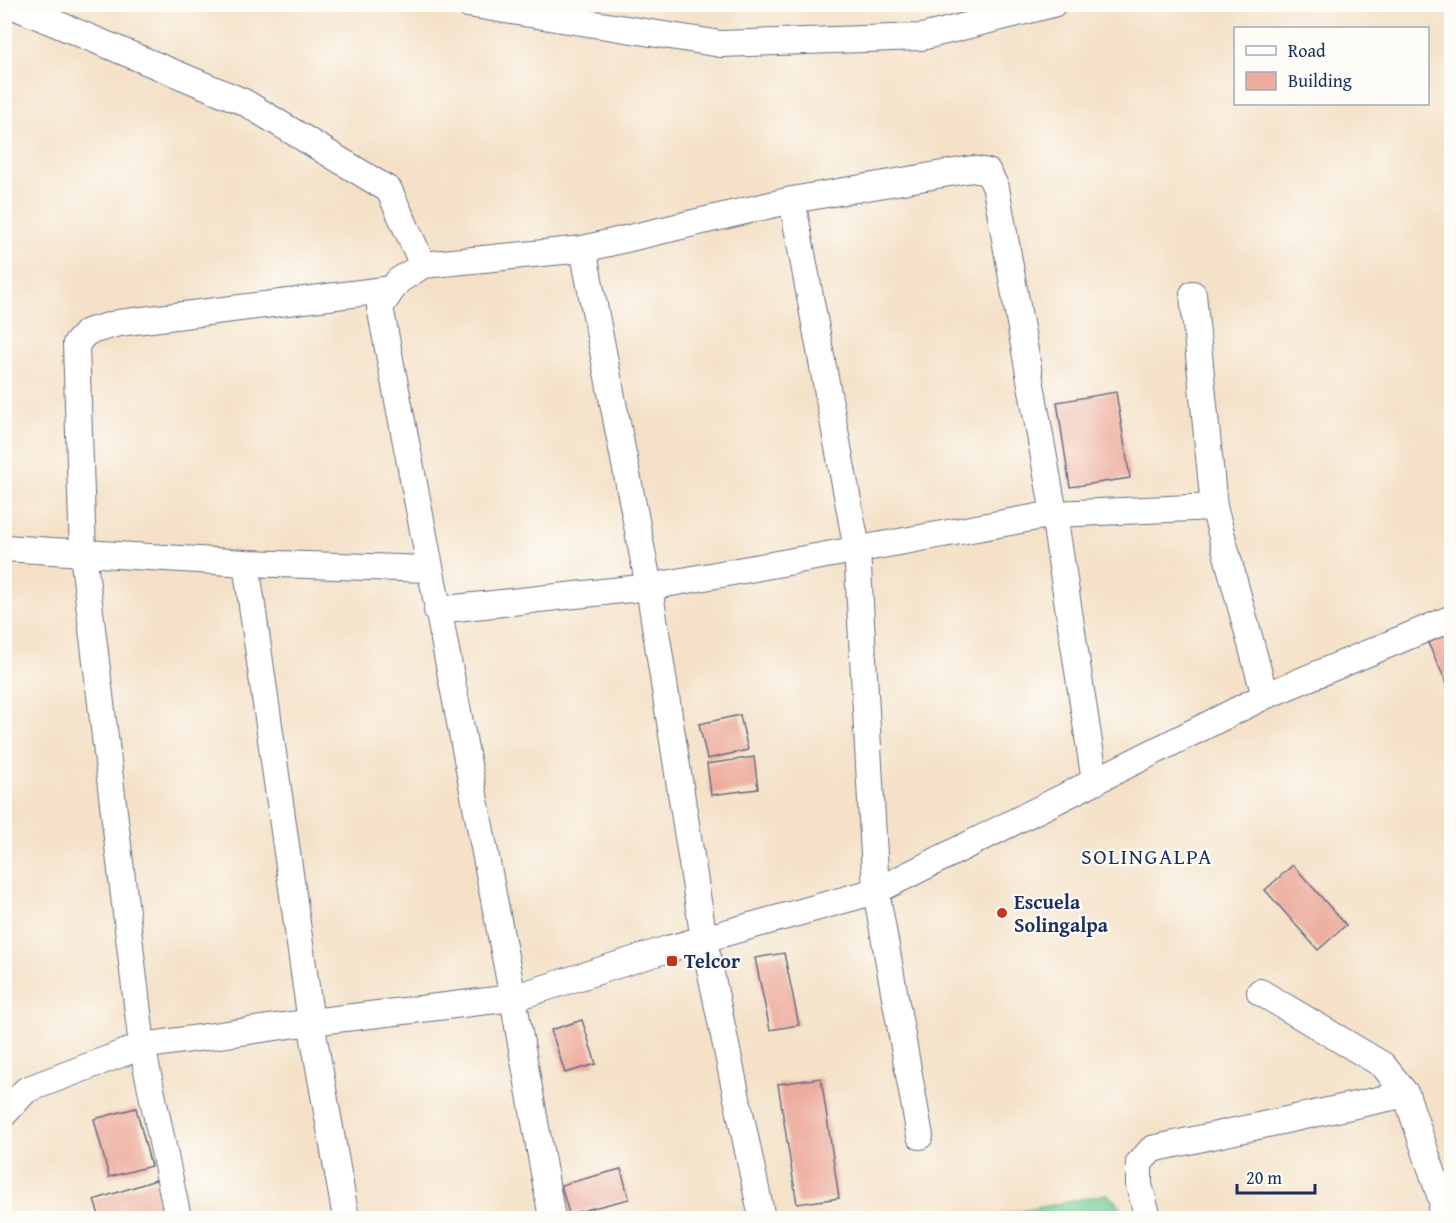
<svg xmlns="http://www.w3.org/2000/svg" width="1456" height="1223" font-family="'Gentium Book Plus',serif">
	<rect width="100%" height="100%" fill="#fdfcf7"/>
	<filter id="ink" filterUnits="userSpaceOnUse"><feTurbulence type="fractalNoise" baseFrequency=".0167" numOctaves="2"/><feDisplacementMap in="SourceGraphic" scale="12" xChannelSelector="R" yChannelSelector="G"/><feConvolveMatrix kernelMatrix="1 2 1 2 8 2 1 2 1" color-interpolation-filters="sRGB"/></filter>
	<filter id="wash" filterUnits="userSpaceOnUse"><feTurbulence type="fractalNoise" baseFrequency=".008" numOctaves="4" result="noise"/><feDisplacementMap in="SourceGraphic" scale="24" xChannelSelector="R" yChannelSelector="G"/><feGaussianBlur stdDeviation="1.35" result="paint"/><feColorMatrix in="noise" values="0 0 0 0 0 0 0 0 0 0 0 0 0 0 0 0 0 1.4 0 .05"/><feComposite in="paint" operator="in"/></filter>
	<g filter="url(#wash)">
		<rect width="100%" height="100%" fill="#f4e1c7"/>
		<!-- green -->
		<path fill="#71cb93" stroke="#467d78" stroke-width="1.5" d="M1107,1194L1121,1207L1124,1218H988Z"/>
		<g id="blocks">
			<!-- building -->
			<path fill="#edac9d" d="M1116,392L1130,478L1070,487L1057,402Z
				M1450,632L1452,684L1448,686L1428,643Z
				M740,715L748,750L707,759L699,724Z
				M754,757L758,789L711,795L707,764Z
				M1293,865L1346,925L1318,950L1265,890Z
				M784,953L799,1025L770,1030L755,958Z
				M582,1020L596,1064L565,1073L551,1030Z
				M821,1078L839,1198L797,1204L778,1084Z
				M136,1108L151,1166L109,1177L94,1119Z
				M621,1169L629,1199L569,1214L561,1185Z
				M159,1179L170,1210L145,1218H100L94,1200Z"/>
		</g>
	</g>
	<g filter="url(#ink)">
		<use href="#blocks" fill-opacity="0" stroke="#676d83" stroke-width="1.5"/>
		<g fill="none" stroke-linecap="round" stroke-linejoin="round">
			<!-- minor casing -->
			<g stroke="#676d83" stroke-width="28">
				<path id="minor" d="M9,4L244,102L389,190L423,265
					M468,4L721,44L922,37L1053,4
					M792,200L857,549L876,891L920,1136
					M583,249L649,587L704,940L762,1218
					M1193,294L1214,507L1265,696
					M4,548L246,563L429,569
					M246,563L311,1022L346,1218
					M437,610L649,587L1054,514L1214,507
					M1260,992L1383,1065L1406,1094L1443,1204L1440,1218
					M4,1114L26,1090L142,1046L311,1022L513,998L668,949L876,891L1265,696L1452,618
					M178,1218L142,1046L83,553L76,344L87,332L119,323L392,289
					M552,1218L513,998L380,307L398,281L423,265L583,249L792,200L972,169L988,172L996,188L1054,514L1095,782
					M1148,1218L1139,1185V1163L1152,1149L1406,1094"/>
			</g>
			<!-- minor -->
			<use href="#minor" stroke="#fff" stroke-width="26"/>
		</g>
	</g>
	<!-- markers -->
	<g fill="#c8321e" stroke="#fdfcf7" stroke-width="2">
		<circle cx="1002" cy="913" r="6"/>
		<rect x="666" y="955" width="12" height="12" rx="3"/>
	</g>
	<g text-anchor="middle" stroke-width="4.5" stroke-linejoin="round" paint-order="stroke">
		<!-- poi labels -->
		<g font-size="20" font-weight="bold" fill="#1b2f5e" stroke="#fdfcf7" text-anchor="start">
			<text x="1014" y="909">Escuela<tspan x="1014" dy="23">Solingalpa</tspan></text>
			<text x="684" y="968">Telcor</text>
		</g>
		<!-- quarter labels -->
		<g font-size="22" letter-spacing="1.5" fill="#1b2f5e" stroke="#fdfcf7">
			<text x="1147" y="864">SOLINGALPA</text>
		</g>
	</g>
	<!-- margin -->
	<rect width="1456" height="1223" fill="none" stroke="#fdfcf7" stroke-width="24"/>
	<!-- legend -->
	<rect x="1234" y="27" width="195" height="78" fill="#fdfcf7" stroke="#a3aaba" stroke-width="1.5"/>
	<rect x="1246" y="46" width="30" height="9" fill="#ffffff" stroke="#a3aaba" stroke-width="1.5"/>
	<text x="1288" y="57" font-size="18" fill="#1b2f5e">Road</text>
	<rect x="1246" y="72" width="30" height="18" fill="#edac9d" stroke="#a3aaba" stroke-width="1.5"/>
	<text x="1288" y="87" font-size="18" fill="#1b2f5e">Building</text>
	<!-- scale -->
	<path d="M1237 1184v9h78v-9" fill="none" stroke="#1b2f5e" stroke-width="3"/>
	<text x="1246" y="1184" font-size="18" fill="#1b2f5e" stroke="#fdfcf7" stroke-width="4.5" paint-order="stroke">20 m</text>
</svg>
